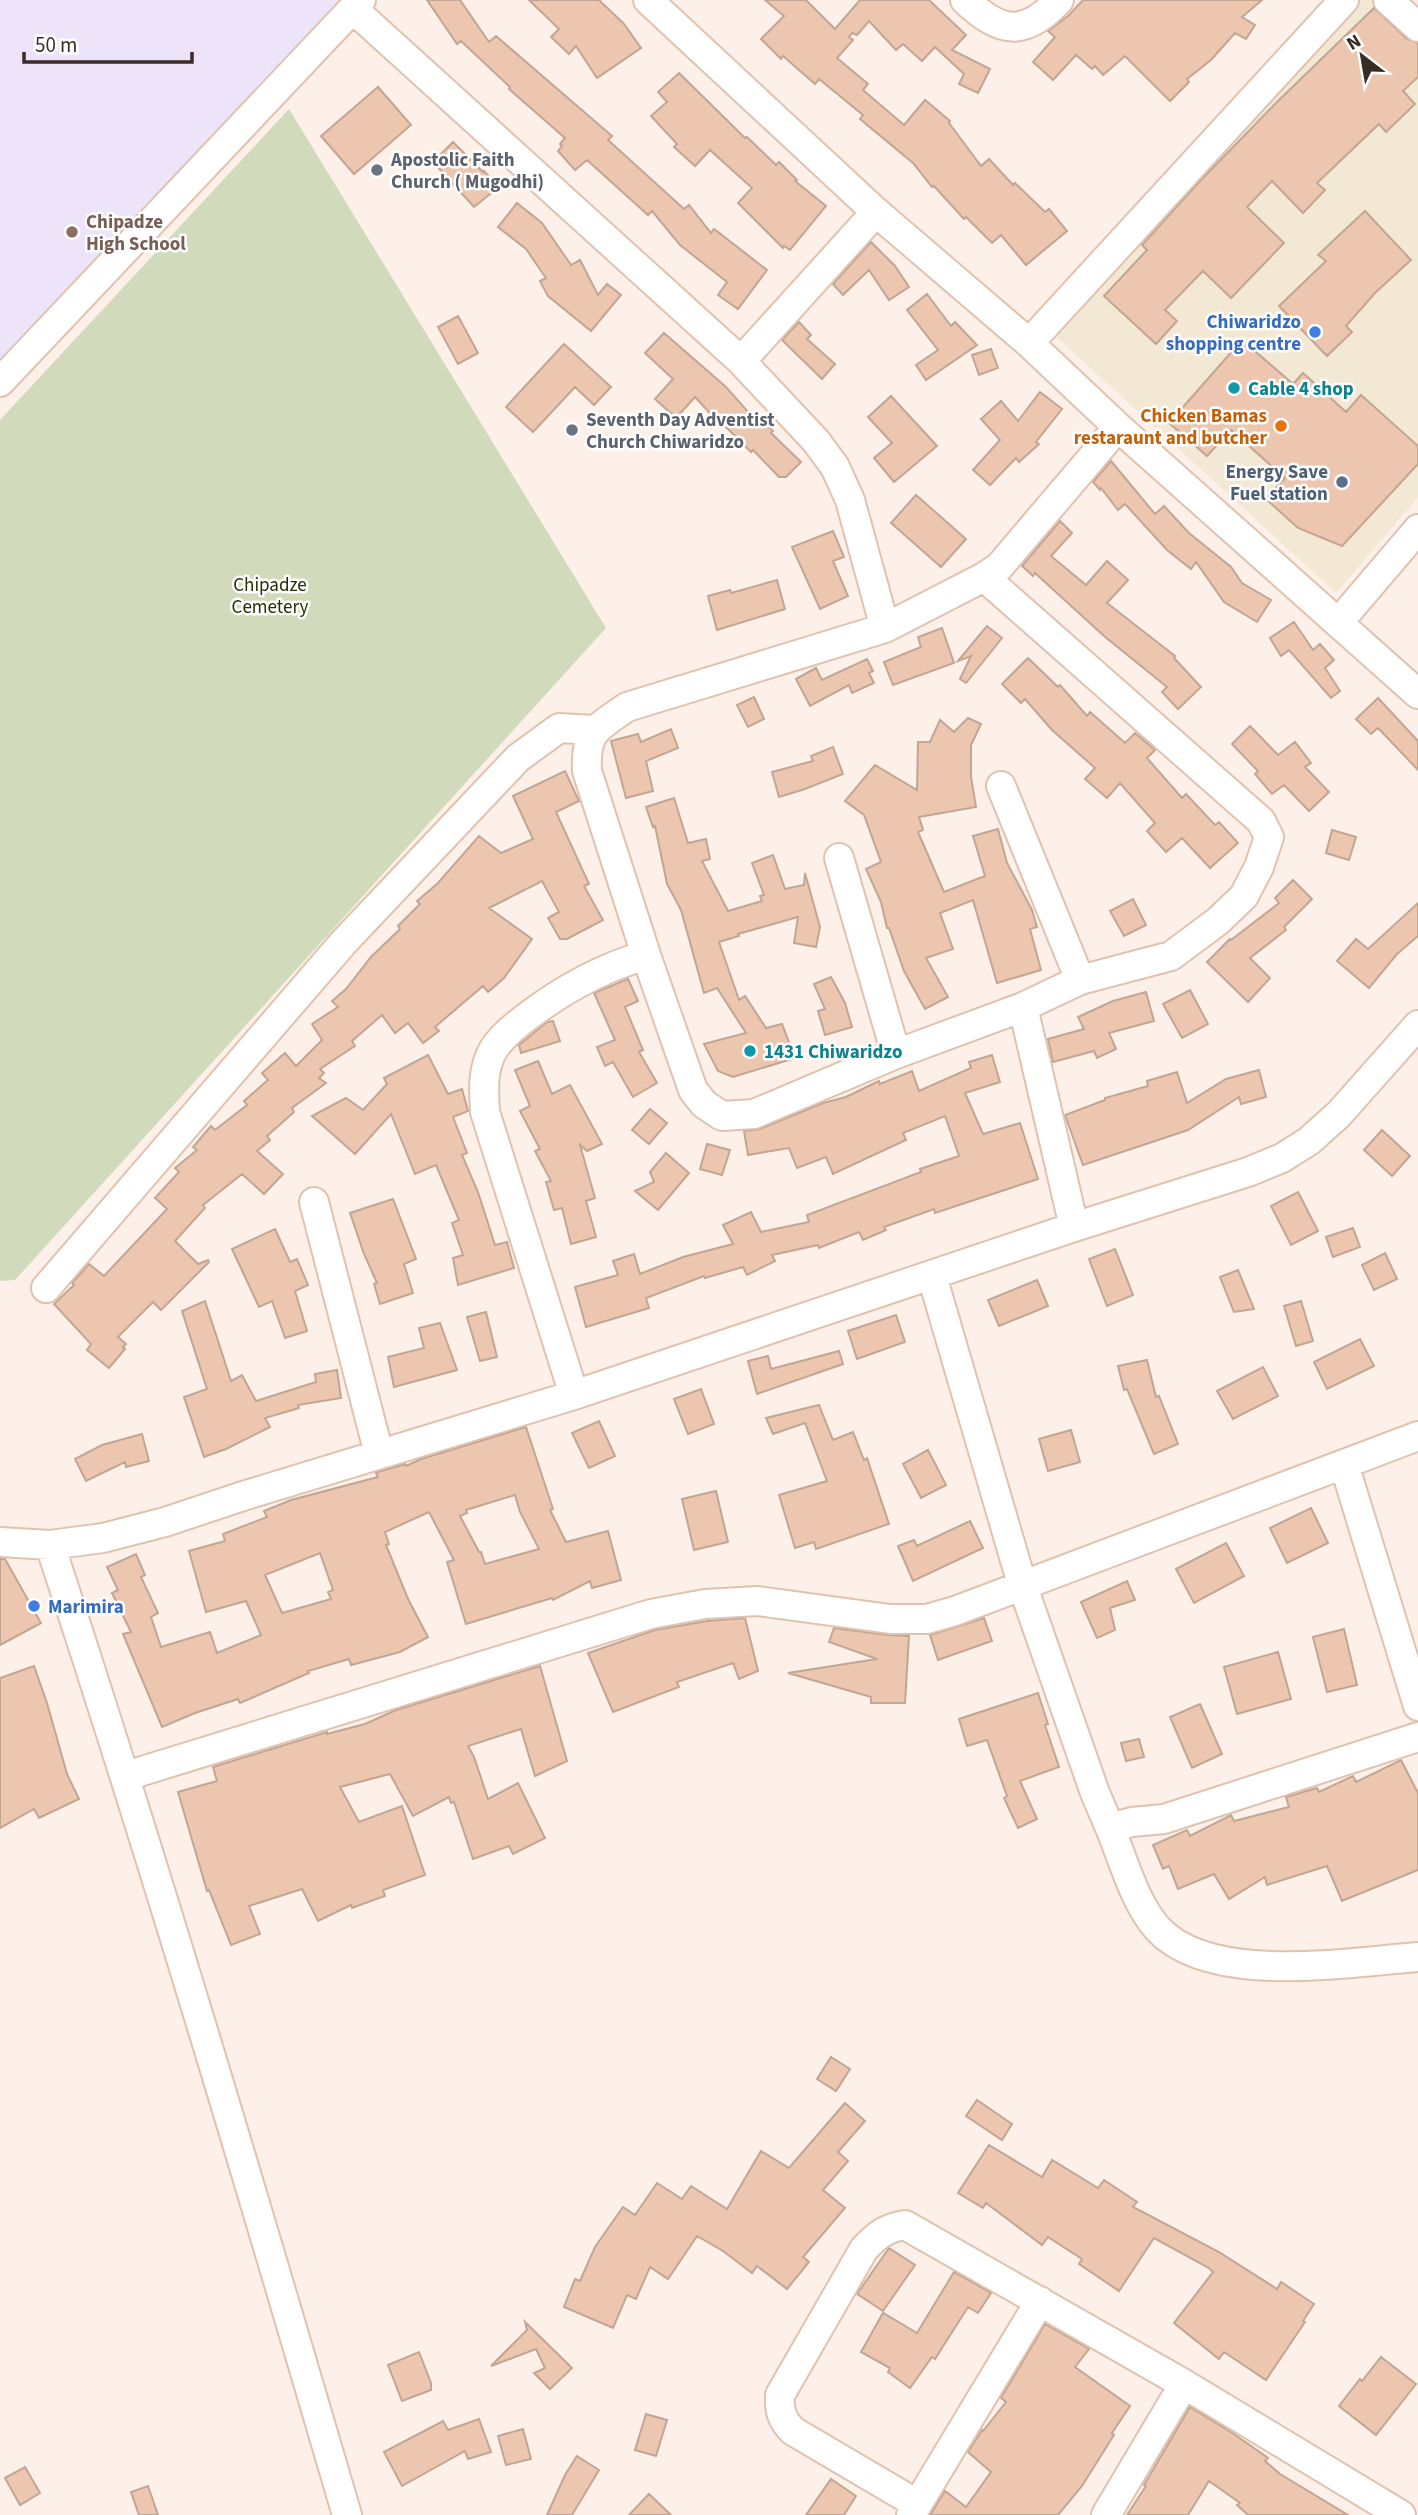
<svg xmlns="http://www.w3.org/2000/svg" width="1418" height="2515" font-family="'Source Sans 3',sans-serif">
	<rect width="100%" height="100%" fill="#fcf0e8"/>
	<!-- commercial -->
	<path fill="#f2e8d3" d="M1352,0H1392L1418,25V497L1336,593L1050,331Z"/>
	<!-- education -->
	<path fill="#eee4f9" d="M0,0H362L0,371Z"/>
	<!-- green -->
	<path fill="#d1dbbc" d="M289,109L606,628L15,1280L0,1281V420Z"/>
	<!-- building -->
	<path fill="#ecc6ae" stroke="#c2a593" stroke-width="2" fill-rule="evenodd" d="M427,0H460L489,42L496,36L612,136L608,140L684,209L689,205L711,233L714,229L767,270L738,309L718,295L727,282L680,245L652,211L648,215L587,160L575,170L558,151L562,146L560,144L565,138L509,89L510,87L461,41L457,44Z
		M529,0H599L624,24L641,48L597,78L576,46L569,54L551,37L559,29Z
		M765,0H806L835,29L860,0H929L966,35L952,50L990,69L978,93L959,84L964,74L935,47L922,61L903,44L896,50L869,21L857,35L852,33L849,37L853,40L837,58L868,84L863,90L904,125L925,100L950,121L949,123L981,166L989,159L1013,185L1015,183L1045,212L1049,209L1067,231L1026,265L1001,235L992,243L966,217L964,219L934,186L932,187L913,163L860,119L863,115L819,79L815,84L783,56L781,59L761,39L784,16Z
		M1083,0H1262L1242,17L1255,25L1246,39L1235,33L1211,60L1187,79L1189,82L1170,101L1125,56L1103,75L1095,66L1092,69L1076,55L1053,80L1033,62L1055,37L1048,31L1068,16Z
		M1374,8L1407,39L1418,43V77L1403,91L1415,104L1386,132L1379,124L1317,183L1325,190L1303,213L1272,181L1247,207L1284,243L1231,298L1203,271L1165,310L1177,321L1156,344L1104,296L1147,250L1142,245L1199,182L1278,101Z
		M679,73L745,138L747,137L776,165L779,162L797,180L795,181L826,206L790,250L784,246L783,248L738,203L752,188L710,150L695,166L674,147L677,144L651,116L667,102L658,92Z
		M378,87L411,125L354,174L321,136Z
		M453,142L483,172L484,171L499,187L474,207L433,162Z
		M517,203L542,223L571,265L580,260L598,295L607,284L621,295L591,331L548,296L540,281L546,278L526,249L498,227Z
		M1365,211L1411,260L1375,293L1346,326L1352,332L1327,356L1279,306L1326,261L1318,255Z
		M871,242L895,266L909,287L889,300L869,270L843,295L833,284Z
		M927,294L951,326L955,322L977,345L926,380L916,365L938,350L907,310Z
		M458,316L478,353L458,364L438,327Z
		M799,322L811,335L807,339L835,364L822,379L782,340Z
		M664,333L726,387L756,421L759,417L773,431L771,433L801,462L786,477H779L753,450L751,452L721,422L719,423L695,397L676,418L655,399L673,379L645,353Z
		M1242,340L1293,384L1303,373L1346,412L1361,395L1418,446V464L1342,546L1298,528L1266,499L1285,478L1231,430L1207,456L1169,423Z
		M564,344L611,387L594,405L575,387L533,432L506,407Z
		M991,349L998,368L979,375L972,355Z
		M1040,392L1062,409L1036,442L1039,444L1019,462L1016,458L990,485L973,470L1000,440L981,419L1001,401L1018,421Z
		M891,396L937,446L894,482L874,458L892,443L868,417Z
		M1111,461L1155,514L1164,506L1189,533L1231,567L1242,583L1271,600L1257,622L1224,602L1196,562L1191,569L1167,550L1125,504L1118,510L1101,488L1100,490L1093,482Z
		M916,495L966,539L941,567L891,523Z
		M1060,521L1072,533L1051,556L1086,585L1107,561L1128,580L1107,603L1175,656L1174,658L1201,687L1178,709L1162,692L1167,687L1104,636L1035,573L1033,576L1022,566Z
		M833,531L844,557L833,561L848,596L820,609L792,547Z
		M777,580L785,609L717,630L708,596L730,590L731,593Z
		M1294,622L1313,650L1320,644L1334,660L1325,668L1340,691L1331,698L1289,650L1281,656L1270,638Z
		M987,626L1002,638L966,683L960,679L971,656L958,661Z
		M942,628L954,663L893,685L884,662L921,647L918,637Z
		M1028,658L1058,687L1060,685L1087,716L1090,712L1125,743L1135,733L1155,750L1147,758L1182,798L1186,794L1215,825L1219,822L1238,843L1210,868L1182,838L1166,852L1147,831L1155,823L1120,783L1107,798L1085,779L1095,768L1052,730L1025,699L1021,703L1002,684Z
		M867,659L873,671L869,673L874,683L852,693L849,685L810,706L796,679L816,668L822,680Z
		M754,697L764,719L748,727L737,705Z
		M1378,698L1418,741V770L1378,728L1371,734L1356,719Z
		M968,718L981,724L971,745V777L976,807L919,817L923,830L918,832L944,892L985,876L973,836L998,829L1007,863L1032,910L1037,927L1030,929L1041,970L997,983L973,900L940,913L953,949L926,958L948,997L925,1009L904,971L889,928H887L881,902L866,869L881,862L864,815L845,801L875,765L917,790L918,742H930L940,720L954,732Z
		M1250,726L1278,755L1295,742L1311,763L1305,767L1329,792L1309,811L1284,785L1272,794L1255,774L1258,771L1232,744Z
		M671,729L678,748L646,761L653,791L626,798L611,741L638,734L641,742Z
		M833,747L843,774L805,789L779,797L772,772L813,761L811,756Z
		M565,771L579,801L556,812L589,884L584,886L603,920L567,939H560L548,918L559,912L542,881L489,908L532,939L504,978L488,992L483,986L435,1027L439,1031L423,1043L408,1023L395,1033L382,1015L352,1041L355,1046L320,1069L324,1073L319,1078L326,1083L292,1108L294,1112L267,1136L270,1140L257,1151L283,1174L264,1194L242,1174L203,1205L205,1208L175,1241L198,1264L208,1260L209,1262L161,1310L153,1302L118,1337L126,1344L123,1347L125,1349L109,1368L87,1350L91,1344L54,1304L74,1285L72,1283L89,1264L104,1276L167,1209L155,1198L179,1172L175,1168L197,1150L193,1147L211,1126L215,1130L247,1105L244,1101L268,1080L262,1073L285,1053L296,1066L322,1040L312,1024L338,1007L332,1001L346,989L371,957L400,929L398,926L420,904L417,901L438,883L479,836L501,853L533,839L513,796Z
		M674,798L688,843L706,839L710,859L702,861L728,911L762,901L760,896L764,895L752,863L773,855L785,889L804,885L805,873L820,927L816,947L794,943L798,917L738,934L739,936L719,942L739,1000L745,996L766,1028L782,1024L795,1058L733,1077L718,1071L704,1044L746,1033L717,988L704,993L681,910L667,884L655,826L653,827L646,807Z
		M1332,830L1356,837L1349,860L1326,853Z
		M1293,880L1312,899L1284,927L1286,930L1250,958L1270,978L1248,1002L1207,962L1230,939L1231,940L1279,903L1275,898Z
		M1133,899L1146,925L1124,936L1110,911Z
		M1418,903V936L1397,954L1369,988L1337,961L1356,939L1368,949Z
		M831,977L845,1003L852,1027L825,1035L818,1011L825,1009L814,984Z
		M628,979L638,1001L625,1007L643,1050L639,1052L657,1083L633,1097L613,1062L605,1066L597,1047L615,1040L594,993Z
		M1190,990L1208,1024L1182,1038L1163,1004Z
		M1146,992L1154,1021L1109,1033L1116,1049L1097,1058L1094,1051L1053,1062L1048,1039L1084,1029L1078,1017L1113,1001Z
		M553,1021L560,1041L521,1053L519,1045L547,1022Z
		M428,1055L448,1094L462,1089L468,1111L453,1117L467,1153L462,1155L478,1192L495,1245L507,1242L514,1268L458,1285L453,1258L463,1255L452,1223L459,1220L436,1165L415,1174L391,1114L355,1154L312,1116L346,1098L363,1110L387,1084L384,1078Z
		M992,1055L1000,1082L965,1093L983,1134L1020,1123L1038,1179L935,1213L934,1209L884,1227L886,1230L863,1240L859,1232L819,1248L818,1245L772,1255L775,1261L747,1275L743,1267L705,1278L704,1276L646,1298L649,1308L586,1327L575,1287L618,1275L613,1261L634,1254L640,1274L683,1257L733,1244L723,1225L751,1212L761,1232L809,1222L807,1215L921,1172L920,1169L959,1156L945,1116L903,1133L906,1140L833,1174L826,1157L797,1168L789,1148L748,1155L744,1131L760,1129L823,1103L846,1097L879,1081L880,1084L912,1071L919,1091L971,1068L969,1062Z
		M538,1061L552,1094L570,1085L602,1144L587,1151L580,1145L595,1198L586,1201L596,1237L571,1244L562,1208L554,1210L546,1182L551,1181L535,1151L540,1149L520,1111L530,1106L515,1070Z
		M1259,1070L1266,1097L1241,1104L1239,1097L1188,1130L1083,1165L1065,1115L1105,1100V1098L1148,1086L1147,1081L1177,1072L1187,1103L1226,1079Z
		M650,1109L667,1123L649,1144L632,1130Z
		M1382,1130L1410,1156L1392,1176L1364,1150Z
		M707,1144L730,1150L722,1175L700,1169Z
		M666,1153L689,1173L658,1210L635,1191L654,1182L650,1172Z
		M1298,1192L1318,1231L1291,1245L1271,1206Z
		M393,1199L416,1259L404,1264L413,1293L380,1304L374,1284L377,1283L364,1254L350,1213Z
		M1353,1228L1360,1247L1333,1257L1326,1237Z
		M275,1229L290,1262L297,1259L308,1285L295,1291L307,1331L285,1338L272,1301L259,1307L232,1249Z
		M1115,1249L1133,1295L1107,1306L1089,1259Z
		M1385,1253L1397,1279L1374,1290L1362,1265Z
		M1238,1270L1254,1309L1234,1312L1220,1277Z
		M1037,1280L1048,1306L999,1326L988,1300Z
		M205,1301L231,1381L242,1375L256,1401L316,1382L315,1374L337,1370L341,1398L298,1405L299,1408L265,1418L270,1427L226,1449L204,1457L184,1397L207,1389L182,1311Z
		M1301,1301L1313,1341L1296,1346L1284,1306Z
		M486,1312L497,1357L480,1361L467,1317Z
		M896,1315L905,1342L857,1359L848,1331Z
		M440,1323L457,1370L394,1387L388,1357L424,1348L419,1328Z
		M1360,1339L1374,1366L1327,1389L1314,1362Z
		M839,1351L843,1364L757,1394L748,1361L768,1356L771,1369Z
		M1147,1360L1156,1397L1159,1396L1178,1444L1154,1454L1127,1389L1124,1390L1118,1366Z
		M1263,1367L1278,1396L1233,1419L1217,1391Z
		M701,1389L714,1424L688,1434L674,1399Z
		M819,1405L833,1440L853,1432L864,1460L867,1458L889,1524L816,1549L814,1542L795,1548L779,1495L827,1481L805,1423L773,1434L766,1418Z
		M599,1421L615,1456L589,1468L572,1433Z
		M526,1427L553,1509L550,1510L566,1542L608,1531L621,1580L592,1588L590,1581L553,1600L552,1598L466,1624L447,1562L454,1560L429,1512L385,1532L389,1544L386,1545L408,1599L428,1637L400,1652L351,1665L349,1659L308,1671L309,1673L240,1703L238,1699L195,1713L162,1727L123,1634L131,1632L112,1593L118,1590L107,1567L136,1554L145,1575L141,1577L158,1613L151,1617L161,1647L210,1632L217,1653L261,1635L246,1601L206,1612L189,1551L225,1541L223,1534L267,1517L264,1511L291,1500L378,1477L376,1473L378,1472L405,1464L406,1466L421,1459ZM515,1495L520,1512L539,1549L485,1564L481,1552H479L460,1516L467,1513L466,1510ZM320,1553L333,1590L328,1592L331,1599L282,1613L265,1575Z
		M1071,1430L1080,1462L1048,1471L1039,1439Z
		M142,1434L149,1461L126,1467L125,1462L86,1481L75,1459L102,1445Z
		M928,1450L946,1485L921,1498L903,1464Z
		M716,1491L728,1542L694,1550L682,1499Z
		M1311,1508L1328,1543L1287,1563L1270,1528Z
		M970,1521L983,1548L913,1581L898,1546L914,1540L917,1546Z
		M1226,1543L1244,1576L1194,1603L1176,1569Z
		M0,1559H5L41,1623L0,1645Z
		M1127,1581L1135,1600L1110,1608L1115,1630L1097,1638L1081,1602Z
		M745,1618L758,1671L739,1679L733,1663L677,1682L679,1687L613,1712L588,1653L655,1630L707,1621Z
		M984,1618L992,1641L938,1660L930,1635Z
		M834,1628L888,1635L909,1636L905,1703H871V1697L788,1673L877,1659L829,1642Z
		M1344,1629L1357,1685L1327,1692L1313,1637Z
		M1278,1652L1291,1699L1237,1714L1224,1667Z
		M34,1666L47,1703L67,1774L79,1799L39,1818L34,1809L0,1828V1678Z
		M540,1666L567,1761L535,1776L521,1729L468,1746L474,1757L488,1799L518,1783L545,1838L513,1854L509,1846L473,1859L454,1802L451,1803L449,1797L413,1816L390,1774L340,1787L359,1822L402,1806L425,1875L383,1890L385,1896L352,1908L351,1905L318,1921L302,1889L249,1906L260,1934L231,1945L209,1890L207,1891L178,1792L217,1781L213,1767L327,1732V1734L365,1724L396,1710Z
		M1038,1693L1048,1724L1045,1725L1059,1767L1020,1781L1037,1819L1018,1828L1004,1798L1007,1796L987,1740L967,1746L959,1719Z
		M1200,1704L1222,1754L1192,1768L1170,1717Z
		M1139,1739L1144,1757L1126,1761L1121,1743Z
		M1401,1760L1418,1793V1870L1342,1901L1327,1866L1267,1885L1265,1877L1229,1899L1214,1874L1178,1889L1169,1866L1163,1869L1153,1845L1187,1830L1190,1836L1231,1815L1234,1821L1289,1807L1286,1797L1317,1788L1319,1792L1353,1776L1356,1782Z
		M831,2057L850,2069L836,2091L817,2079Z
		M977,2100L1012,2124L1002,2140L966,2116Z
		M845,2103L865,2121L838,2152L848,2161L823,2190L845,2208L803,2257L809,2262L787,2289L757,2266L752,2273L723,2251L697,2236L668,2279L650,2267L636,2299L627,2295L613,2328L564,2307L575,2279L580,2281L595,2247L623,2207L635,2215L657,2183L682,2199L691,2186L727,2209L761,2151L789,2168Z
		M989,2145L1042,2177L1052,2160L1098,2188L1104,2180L1137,2202L1133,2207L1219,2252L1277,2289L1281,2282L1314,2304L1303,2321L1305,2322L1266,2380L1224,2352L1219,2359L1174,2323L1213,2272L1209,2268L1154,2238L1119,2291L1079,2264L1082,2259L1048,2237L1042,2245L986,2203L983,2208L958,2193Z
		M889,2248L915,2265L883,2311L857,2294Z
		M954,2272L991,2293L978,2313L968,2307L935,2359L932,2357L910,2388L888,2372L890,2368L861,2352L883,2313L917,2333Z
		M525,2322L572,2368L550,2389L534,2373L545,2368L536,2349L491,2366L527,2330Z
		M1045,2324L1089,2349L1075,2367L1130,2406L1112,2433L1114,2435L1082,2486L1058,2515H930L945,2491L966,2507L991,2472L968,2452L982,2430L983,2431L1006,2402L1001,2398Z
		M419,2352L431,2383V2390L402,2401L388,2365Z
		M1381,2357L1416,2384L1376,2435L1339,2406L1360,2379L1362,2381Z
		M1190,2407L1234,2434L1268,2458L1265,2461L1280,2474L1348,2515H1248L1237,2505L1240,2503L1209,2481L1188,2515H1127L1146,2486L1144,2485Z
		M646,2414L667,2420L656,2456L635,2450Z
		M479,2419L491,2452L468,2459L465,2451L402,2486L384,2452L443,2421L448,2430Z
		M523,2429L531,2459L506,2465L498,2436Z
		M577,2456L599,2470L572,2515H547L565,2475Z
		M25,2467L40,2493L20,2505L5,2478Z
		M831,2479L856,2496L844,2515H806Z
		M148,2486L158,2515H139L131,2492Z
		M649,2494L671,2515H629Z"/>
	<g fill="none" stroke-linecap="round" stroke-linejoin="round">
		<!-- minor casing -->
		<g stroke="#e0c2af" stroke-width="32">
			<path id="minor" d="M648,0L876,212L1029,343L1118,427L1418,694
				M965,0C1000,33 1024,38 1059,0
				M1388,0L1418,27
				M353,9L741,361L816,441L835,467L850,500L885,628L627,707C597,728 585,731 587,771L646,955L693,1090L704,1104L722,1116L754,1114L896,1054L1023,1007L1080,980L1171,956L1218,921L1244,896L1259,867L1269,837L1261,821L984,577L999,567L1118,427
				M1029,343L1344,0
				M741,361L876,212
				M0,382L361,0
				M1338,623L1418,529
				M885,628L984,577
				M1001,786L1080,980
				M839,858L896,1054
				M1023,1007L1074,1227
				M314,1202L379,1454
				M932,1276L1022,1584L1095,1793L1110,1828L1132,1822L1164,1819L1418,1737
				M46,1288L343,943L518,758L559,728L594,730
				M574,1395L485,1112C484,1092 482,1074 491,1054C498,1039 515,1026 528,1016C565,988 602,968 646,955
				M1344,1464L1418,1706
				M0,1542L50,1545L103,1538L165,1522L243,1496L574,1395L1074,1227L1248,1172L1282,1158L1309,1141L1339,1114L1418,1025
				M50,1545C156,1867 252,2191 347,2515
				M126,1776L651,1614L705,1604L758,1601L890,1619H927L955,1611L1418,1436
				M1110,1828C1124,1861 1134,1902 1158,1929C1211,1986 1348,1962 1418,1957
				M917,2504L793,2431C782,2420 779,2411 780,2395L864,2249C877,2235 886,2228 905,2225L1184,2384L1401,2515
				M911,2515L1040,2301
				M1106,2515L1184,2384"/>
		</g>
		<!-- minor -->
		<use href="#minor" stroke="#fff" stroke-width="28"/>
	</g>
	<!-- markers -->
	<g fill="#6b7280" stroke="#fff" stroke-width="2.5">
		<circle cx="377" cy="170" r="7"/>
		<circle cx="572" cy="430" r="7"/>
	</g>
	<circle fill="#8d6e63" stroke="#fff" stroke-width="2.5" cx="72" cy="232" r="7"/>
	<g fill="#3f7fe0" stroke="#fff" stroke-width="2.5">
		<circle cx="1315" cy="332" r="7"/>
		<circle cx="34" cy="1606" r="7"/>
	</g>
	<g fill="#0f9aa8" stroke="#fff" stroke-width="2.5">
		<circle cx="1234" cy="388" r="7"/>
		<circle cx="750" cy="1051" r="7"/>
	</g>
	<circle fill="#e8710a" stroke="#fff" stroke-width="2.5" cx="1281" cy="426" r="7"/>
	<circle fill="#5c6f8a" stroke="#fff" stroke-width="2.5" cx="1342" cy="482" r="7"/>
	<g text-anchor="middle" stroke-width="5" stroke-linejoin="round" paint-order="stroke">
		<!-- worship labels -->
		<g font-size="19" font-weight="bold" fill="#5b616d" stroke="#fff" text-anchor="start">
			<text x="391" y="166">Apostolic Faith<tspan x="391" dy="22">Church ( Mugodhi)</tspan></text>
			<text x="586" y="426">Seventh Day Adventist<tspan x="586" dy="22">Church Chiwaridzo</tspan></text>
		</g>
		<!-- education labels -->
		<g font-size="19" font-weight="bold" fill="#785e54" stroke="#fff" text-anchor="start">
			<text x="86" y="228">Chipadze<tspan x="86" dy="22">High School</tspan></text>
		</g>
		<!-- shop labels -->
		<g font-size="19" font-weight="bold" fill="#366cbe" stroke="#fff" text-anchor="end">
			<text x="1301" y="328">Chiwaridzo<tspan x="1301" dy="22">shopping centre</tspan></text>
			<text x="48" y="1613" text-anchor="start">Marimira</text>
		</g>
		<!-- culture labels -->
		<g font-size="19" font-weight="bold" fill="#0d838f" stroke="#fff" text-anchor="start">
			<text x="1248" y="395">Cable 4 shop</text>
			<text x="764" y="1058">1431 Chiwaridzo</text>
		</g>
		<!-- food labels -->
		<g font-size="19" font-weight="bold" fill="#c56008" stroke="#fff" text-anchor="end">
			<text x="1267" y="422">Chicken Bamas<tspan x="1267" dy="22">restaraunt and butcher</tspan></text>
		</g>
		<!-- service labels -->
		<g font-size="19" font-weight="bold" fill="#4e5e75" stroke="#fff" text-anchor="end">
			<text x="1328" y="478">Energy Save<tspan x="1328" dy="22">Fuel station</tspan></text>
		</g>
		<!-- park labels -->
		<g font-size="19" fill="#262f02" stroke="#fff">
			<text x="270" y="591">Chipadze<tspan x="270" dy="22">Cemetery</tspan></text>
		</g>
	</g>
	<!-- north arrow -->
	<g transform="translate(1362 56) rotate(329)" stroke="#ffffff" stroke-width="5" paint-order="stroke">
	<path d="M0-5L12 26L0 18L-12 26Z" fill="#382c25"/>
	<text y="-10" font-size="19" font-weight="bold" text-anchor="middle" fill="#382c25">N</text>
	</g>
	<!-- scale -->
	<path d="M24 52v10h168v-10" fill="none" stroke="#382c25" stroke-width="3.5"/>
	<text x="35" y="52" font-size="21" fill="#382c25" stroke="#ffffff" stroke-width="5" paint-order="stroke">50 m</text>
</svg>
